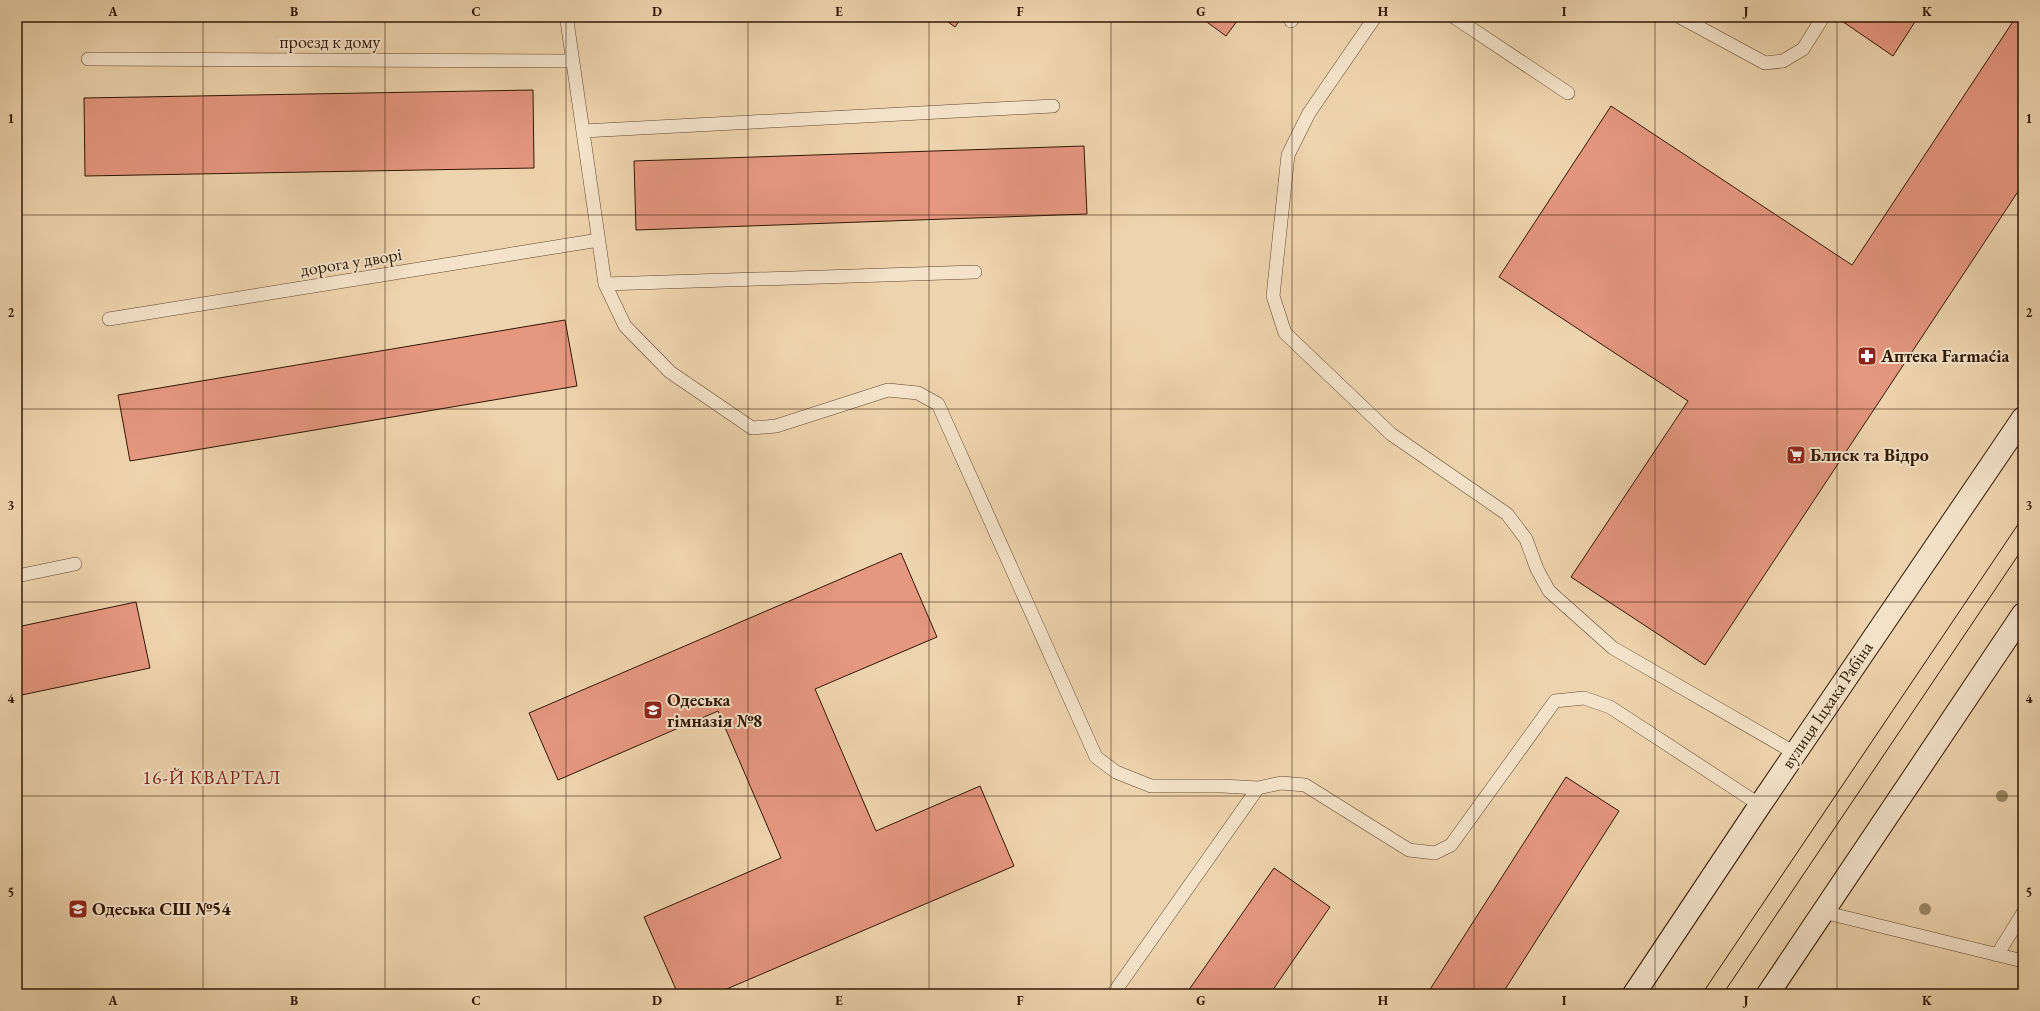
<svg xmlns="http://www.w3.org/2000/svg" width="2040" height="1011" font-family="'EB Garamond',serif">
	<rect width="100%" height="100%" fill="#eed4ae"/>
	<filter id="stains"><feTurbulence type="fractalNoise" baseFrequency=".005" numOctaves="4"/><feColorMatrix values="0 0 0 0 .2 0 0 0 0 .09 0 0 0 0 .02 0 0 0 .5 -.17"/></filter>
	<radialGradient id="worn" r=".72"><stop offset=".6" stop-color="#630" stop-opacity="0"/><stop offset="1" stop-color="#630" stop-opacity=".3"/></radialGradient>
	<!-- building -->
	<path fill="#e59780" stroke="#311704" d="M941,17H962L955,27Z
		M1200,17H1240L1226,36Z
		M1836,17H1918L1893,56Z
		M2016,17H2023V184L1705,665L1571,577L1688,401L1499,277L1611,106L1852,265Z
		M533,90L534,168L85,176L84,98Z
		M1084,146L1087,214L636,230L634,161Z
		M565,320L577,386L130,461L118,395Z
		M901,553L937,637L815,689L876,831L980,786L1014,866L715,994H678L644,917L781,858L718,711L558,780L529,713Z
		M136,602L150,668L17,696V627Z
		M1566,777L1619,811L1502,994H1427Z
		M1274,868L1330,907L1270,994H1186Z"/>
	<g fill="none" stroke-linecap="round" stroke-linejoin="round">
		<!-- lane casing -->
		<g stroke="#60462e" stroke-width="14">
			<path id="lane" d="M568,17L567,21L605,284L625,326L670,372L752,428L776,426L888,390L918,393L938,404L1096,757L1116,772L1151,786H1222L1258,788L1281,783L1305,785L1409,850L1435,853L1451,845L1555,701L1584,698L1610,707L1760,805
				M1375,17L1309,113L1288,155L1273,296L1285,333L1391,434L1507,514L1526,539L1537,569L1549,591L1613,648L1795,753
				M1454,17L1568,93
				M1680,17L1765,63L1783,61L1803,49L1823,17
				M1291,21L1294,17
				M88,59L572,61
				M583,131L1053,106
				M605,284L975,272
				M109,319L599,240
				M17,576L75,564
				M1823,912L2023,961
				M1997,955L2023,913
				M1113,994L1258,788"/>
		</g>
		<!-- secondary casing -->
		<g stroke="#311704" stroke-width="24">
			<path id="secondary" d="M1634,994L1760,805L2023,418
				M1768,994L2023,614"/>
		</g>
		<!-- lane -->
		<use href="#lane" stroke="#f4e3ca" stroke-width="13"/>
		<!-- secondary -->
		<use href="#secondary" stroke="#f4e3ca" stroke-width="22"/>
		<!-- tram -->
		<path stroke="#311704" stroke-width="1" d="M1702,994L2023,517
			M1723,994L2023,548"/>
	</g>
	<!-- trees -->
	<g fill="#9c8867">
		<circle cx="2002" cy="796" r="6"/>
		<circle cx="1925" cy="909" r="6"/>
	</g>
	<!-- grid -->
	<path fill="none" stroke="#311704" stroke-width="1" stroke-opacity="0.55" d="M203,17V994M385,17V994M566,17V994M748,17V994M929,17V994M1111,17V994M1292,17V994M1474,17V994M1655,17V994M1837,17V994M17,215H2023M17,409H2023M17,602H2023M17,796H2023"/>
	<!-- icons -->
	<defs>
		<g id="pharmacy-square" transform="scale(1)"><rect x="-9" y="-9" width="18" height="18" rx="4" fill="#8f2418" stroke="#f4e3ca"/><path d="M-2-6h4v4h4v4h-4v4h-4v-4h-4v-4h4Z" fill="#fff"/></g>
		<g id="supermarket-square" transform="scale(1)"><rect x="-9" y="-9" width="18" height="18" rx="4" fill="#8f2418" stroke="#f4e3ca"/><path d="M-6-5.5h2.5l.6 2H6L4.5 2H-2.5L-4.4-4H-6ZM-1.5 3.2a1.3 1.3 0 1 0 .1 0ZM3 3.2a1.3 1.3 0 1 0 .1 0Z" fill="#fff"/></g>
		<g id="school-square" transform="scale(1)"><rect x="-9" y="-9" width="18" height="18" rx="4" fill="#8f2418" stroke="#f4e3ca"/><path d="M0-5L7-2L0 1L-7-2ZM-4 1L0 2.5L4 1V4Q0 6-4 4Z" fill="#fff"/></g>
	</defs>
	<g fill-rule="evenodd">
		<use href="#pharmacy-square" x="1867" y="356"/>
		<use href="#supermarket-square" x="1796" y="455"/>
		<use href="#school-square" x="653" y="710"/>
		<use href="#school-square" x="78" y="909"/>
	</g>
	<g text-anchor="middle" stroke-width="4" stroke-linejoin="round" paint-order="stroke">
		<!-- street labels -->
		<g font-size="18" fill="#311704" stroke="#f4e3ca">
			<text x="330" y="48">проезд к дому</text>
			<text transform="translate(351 262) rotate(-9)" y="6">дорога у дворі</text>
			<text transform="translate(1827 705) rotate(-56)" y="6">вулиця Іцхака Рабіна</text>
		</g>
		<!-- poi labels -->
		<g font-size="18" font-weight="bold" fill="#311704" stroke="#f4e3ca" text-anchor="start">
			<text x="1881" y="362">Аптека Farmaćia</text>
			<text x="1810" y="461">Блиск та Відро</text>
			<text x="667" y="706">Одеська<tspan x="667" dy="21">гімназія №8</tspan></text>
			<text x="92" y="915">Одеська СШ №54</text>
		</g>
		<!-- neighbourhood labels -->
		<g font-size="19" letter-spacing="1" fill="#7a1f14" stroke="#f4e3ca">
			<text x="212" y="784">16-Й КВАРТАЛ</text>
		</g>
	</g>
	<!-- margin -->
	<rect width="2040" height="1011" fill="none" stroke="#eed4ae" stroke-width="44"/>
	<rect x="22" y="22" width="1996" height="967" fill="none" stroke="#311704" stroke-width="1.5"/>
	<g font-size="13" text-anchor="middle" font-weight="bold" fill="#311704">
		<text x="113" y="16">A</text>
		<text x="294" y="16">B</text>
		<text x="476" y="16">C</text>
		<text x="657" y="16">D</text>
		<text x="839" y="16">E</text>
		<text x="1020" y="16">F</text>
		<text x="1201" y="16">G</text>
		<text x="1383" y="16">H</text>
		<text x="1564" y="16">I</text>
		<text x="1746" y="16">J</text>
		<text x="1927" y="16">K</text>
		<text x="11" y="123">1</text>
		<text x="2029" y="123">1</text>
		<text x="11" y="317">2</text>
		<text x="2029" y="317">2</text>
		<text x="11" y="510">3</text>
		<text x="2029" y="510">3</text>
		<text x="11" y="703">4</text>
		<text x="2029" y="703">4</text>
		<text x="11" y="897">5</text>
		<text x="2029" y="897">5</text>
		<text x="113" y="1005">A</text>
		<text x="294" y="1005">B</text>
		<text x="476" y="1005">C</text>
		<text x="657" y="1005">D</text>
		<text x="839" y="1005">E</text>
		<text x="1020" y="1005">F</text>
		<text x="1201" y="1005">G</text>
		<text x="1383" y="1005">H</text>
		<text x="1564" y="1005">I</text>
		<text x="1746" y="1005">J</text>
		<text x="1927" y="1005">K</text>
	</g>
	<rect width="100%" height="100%" filter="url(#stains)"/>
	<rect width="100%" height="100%" fill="url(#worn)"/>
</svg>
